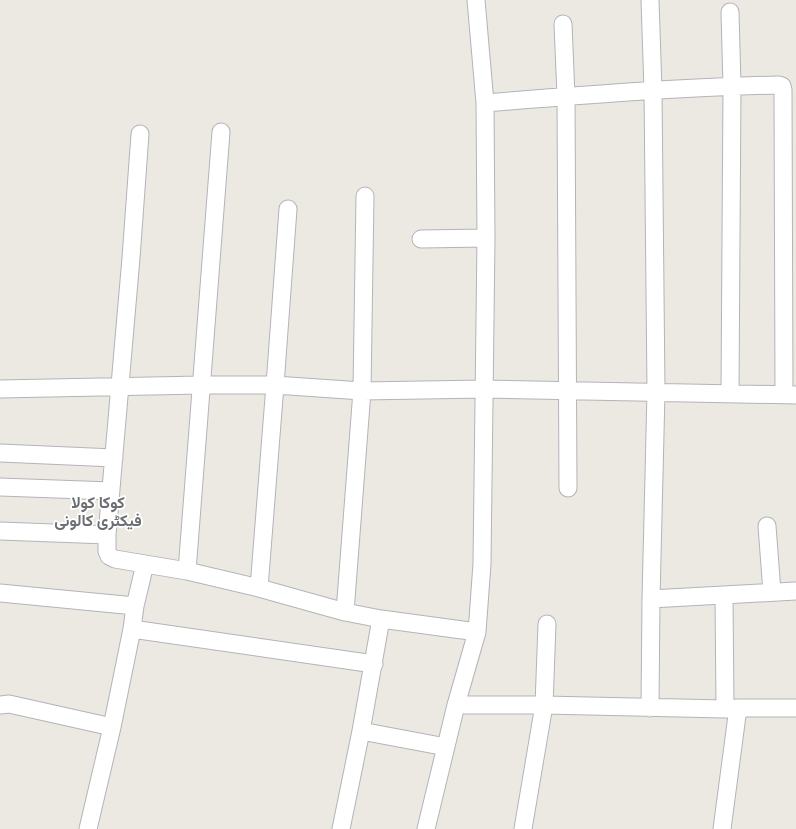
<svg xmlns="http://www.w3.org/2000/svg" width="796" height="829" font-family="'Archivo Narrow',Vazirmatn,sans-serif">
	<rect width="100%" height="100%" fill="#ece9e2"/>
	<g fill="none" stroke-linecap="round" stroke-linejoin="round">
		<!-- street casing -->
		<g stroke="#b2b4b8" stroke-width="19">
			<path id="street" d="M650,0L653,90L656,392L651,599L650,708
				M730,12L732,86L730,393
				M563,24L566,96L568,488
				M485,103C583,95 681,87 779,85L782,86L783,90L784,394
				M140,134L131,258L107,535V551L109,556L115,559L187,571L259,588L345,612L381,619L477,632
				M421,239L486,238
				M0,389L201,385H275L362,391L484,389L796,395
				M0,453L114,458
				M0,487L111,491
				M767,526L772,592
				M0,531L107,535
				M187,571L221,132
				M259,588L275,385L288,209
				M0,593L135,606
				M724,595L725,709
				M651,599L796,591
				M345,612L362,391L365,196
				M132,629L374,664
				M0,705L9,704L112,727
				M456,705H544L725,709L738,708H796
				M361,731L446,747
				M88,829L112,727L132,629L135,606L145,564
				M341,829L361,731L381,619
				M426,829L456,705L477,632L482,564L486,238L485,103L476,0
				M523,829L544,705L547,624
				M722,829L738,708"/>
		</g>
		<!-- street -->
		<use href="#street" stroke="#fff" stroke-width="17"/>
	</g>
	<g text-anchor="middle" stroke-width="3.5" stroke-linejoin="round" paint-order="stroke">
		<!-- district labels -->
		<g font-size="16" font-weight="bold" fill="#6b6f73" stroke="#fff">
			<text x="98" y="508">کوکا کولا<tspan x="98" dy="18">فیکٹری کالونی</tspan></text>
		</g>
	</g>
</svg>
